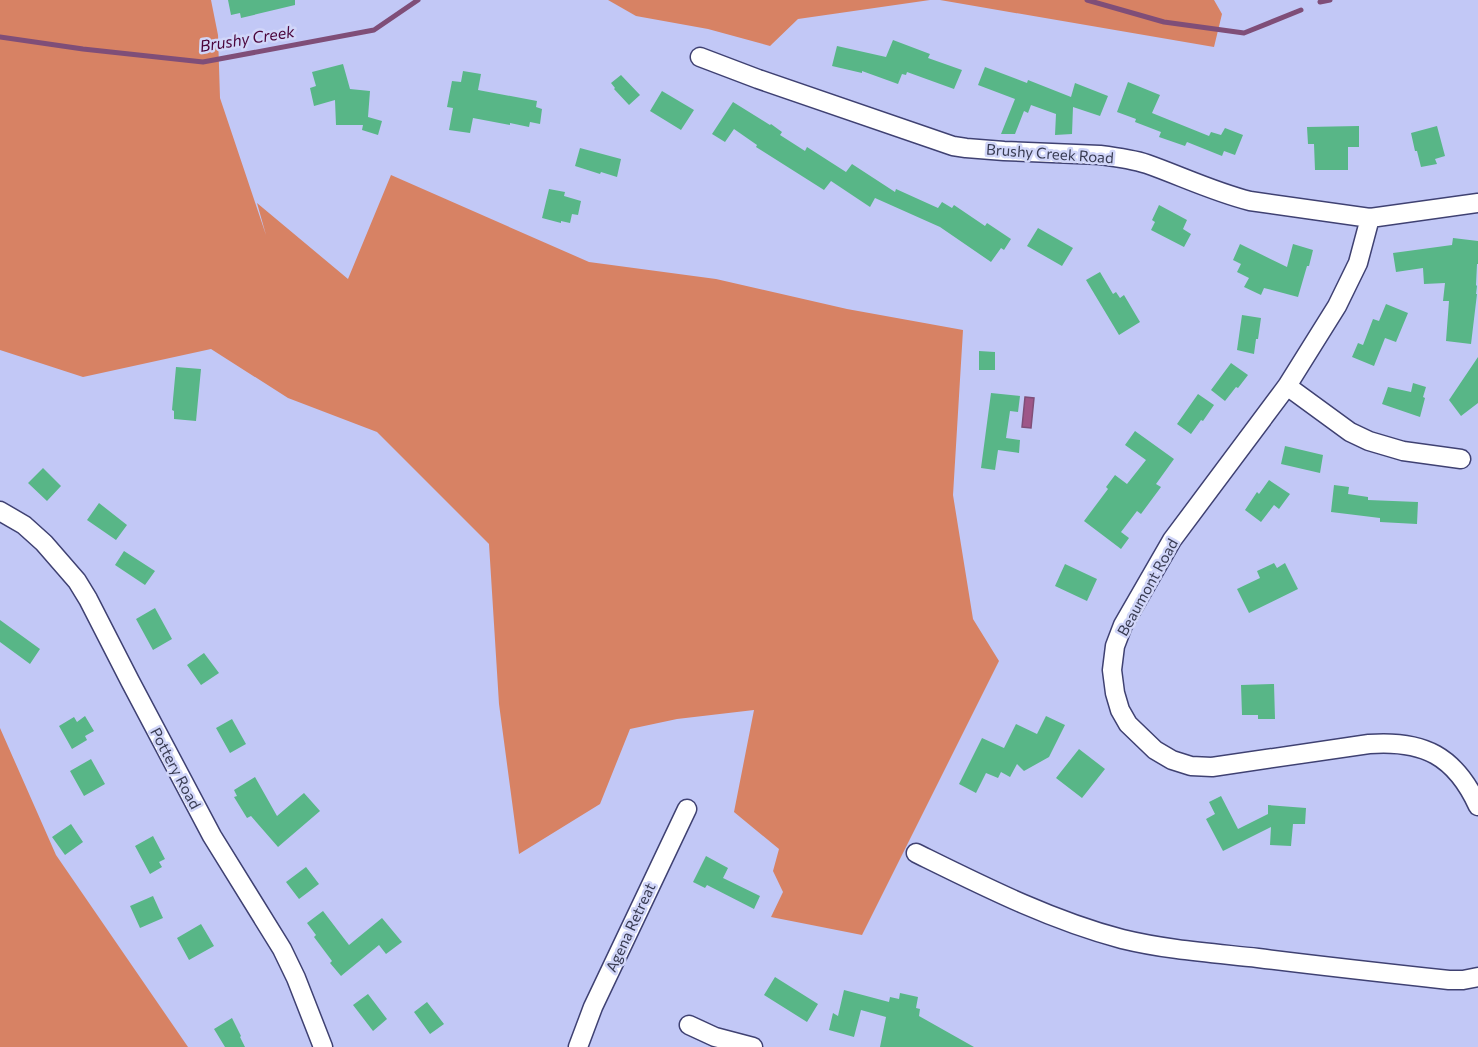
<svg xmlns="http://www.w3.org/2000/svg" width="1478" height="1047" font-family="Commissioner,sans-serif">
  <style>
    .forest { fill: #d78264 }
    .water { fill: #9e5688; stroke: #7f4e78; stroke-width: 1.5 }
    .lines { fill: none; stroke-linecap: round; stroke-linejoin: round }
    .stream { stroke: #7f4e78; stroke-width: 5 }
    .building { fill: #58b687 }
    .street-casing { stroke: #3f4172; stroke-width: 21 }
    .street { stroke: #fff; stroke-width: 18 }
    .labels { text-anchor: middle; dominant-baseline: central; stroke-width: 5; stroke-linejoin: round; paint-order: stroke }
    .street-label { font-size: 15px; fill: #383b52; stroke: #d1d6f9 }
    .water-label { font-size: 16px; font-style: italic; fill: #4b053b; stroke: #d1d6f9 }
  </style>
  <rect width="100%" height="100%" fill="#c2c8f6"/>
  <!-- forest -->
  <path class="forest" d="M 0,0 L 211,0 L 218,35 L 220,98 L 266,235 L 257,203 L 348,279 L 391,175 L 589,262 L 716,279 L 847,309 L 963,330 L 953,495 L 973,619 L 999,661 L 862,935 L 771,917 L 783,892 L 773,871 L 779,849 L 734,812 L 754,710 L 677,719 L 630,729 L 600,804 L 519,854 L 499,704 L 489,544 L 377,432 L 288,398 L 211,349 L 83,377 L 0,350 Z
    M 608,0 L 930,0 L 798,19 L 770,46 L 708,29 L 636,16 Z
    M 940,0 L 1214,0 L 1222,14 L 1214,47 Z
    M 0,728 L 56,855 L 188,1047 L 0,1047 Z"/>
  <!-- water -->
  <path class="water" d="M 1025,397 L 1034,398 L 1031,428 L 1022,427 Z"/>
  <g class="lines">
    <!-- stream -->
    <path class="stream" d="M 1087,0 L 1164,22 L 1244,33 L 1301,10
      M 1320,2 L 1330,0
      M 0,37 L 83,49 L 203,62 L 374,30 L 418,0"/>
  </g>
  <!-- building -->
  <path class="building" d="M 228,0 L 295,0 L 295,5 L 241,18 L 240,13 L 231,15 Z
    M 893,40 L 930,54 L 928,58 L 962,70 L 954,89 L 907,72 L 906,75 L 902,74 L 898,84 L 862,71 L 862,73 L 832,66 L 837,46 L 886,57 Z
    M 343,64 L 350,89 L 370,91 L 368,117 L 382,121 L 378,135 L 362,130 L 363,125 L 336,125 L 335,100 L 314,106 L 310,88 L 316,86 L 312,72 Z
    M 985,67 L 1027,83 L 1028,80 L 1071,97 L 1075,83 L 1108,96 L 1100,116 L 1073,107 L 1072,134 L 1055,135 L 1056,114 L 1031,105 L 1028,113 L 1024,111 L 1015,134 L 1001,134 L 1015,99 L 978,85 Z
    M 463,71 L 481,74 L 478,90 L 537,101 L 536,107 L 542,109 L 540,124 L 530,122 L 529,127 L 510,123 L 510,125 L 473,118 L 470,133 L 449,130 L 453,108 L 447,107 L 452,81 L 461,82 Z
    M 621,75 L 640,95 L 629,105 L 614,89 L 615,88 L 611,83 Z
    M 1128,82 L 1160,95 L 1152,113 L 1209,136 L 1211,132 L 1221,135 L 1225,128 L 1243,135 L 1235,155 L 1224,151 L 1222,156 L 1187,142 L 1185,146 L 1159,137 L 1161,132 L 1135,122 L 1136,119 L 1117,112 Z
    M 662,91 L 694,110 L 681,130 L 650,111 Z
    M 733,102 L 770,125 L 771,124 L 782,132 L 780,135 L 805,151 L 807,147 L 846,172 L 852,164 L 895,192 L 896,189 L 938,208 L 942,202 L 952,208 L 954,205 L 985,226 L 987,223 L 1011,239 L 1004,250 L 1001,248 L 991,262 L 940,227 L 875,198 L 870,207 L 831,181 L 824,190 L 756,147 L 757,145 L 734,129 L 725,142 L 712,134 Z
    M 1359,126 L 1359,147 L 1348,147 L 1348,170 L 1315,170 L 1314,144 L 1308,144 L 1307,127 Z
    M 1437,126 L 1445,156 L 1435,159 L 1437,164 L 1421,167 L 1417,151 L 1415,151 L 1411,133 Z
    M 580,148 L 621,159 L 617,177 L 601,172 L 600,174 L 575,166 Z
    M 549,189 L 565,192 L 564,196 L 581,201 L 578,215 L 572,214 L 570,223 L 561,221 L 561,223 L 542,218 Z
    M 1159,205 L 1187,220 L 1183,229 L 1191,234 L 1184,247 L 1151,230 L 1155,222 L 1152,220 Z
    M 1038,228 L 1073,248 L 1062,266 L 1027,246 Z
    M 1453,238 L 1478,241 L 1478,264 L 1477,264 L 1476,285 L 1477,286 L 1476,294 L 1477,294 L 1471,344 L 1446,341 L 1449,301 L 1443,301 L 1445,283 L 1424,284 L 1423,268 L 1396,272 L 1393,253 L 1452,245 Z
    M 1240,244 L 1287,267 L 1293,244 L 1313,250 L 1309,266 L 1307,266 L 1298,297 L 1264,288 L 1261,295 L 1244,287 L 1249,278 L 1237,272 L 1241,264 L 1233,260 Z
    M 1100,272 L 1113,294 L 1116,292 L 1120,298 L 1124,295 L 1140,322 L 1119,335 L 1086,280 Z
    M 1386,304 L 1408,313 L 1396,342 L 1385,338 L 1374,366 L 1352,357 L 1358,343 L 1363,345 L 1373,319 L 1379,321 Z
    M 1242,315 L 1261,318 L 1258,339 L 1256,339 L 1254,354 L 1237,350 Z
    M 979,351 L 995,352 L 995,370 L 979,370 Z
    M 1478,357 L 1478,403 L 1461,416 L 1449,400 Z
    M 1231,363 L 1248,375 L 1238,388 L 1236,387 L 1225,401 L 1211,390 Z
    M 176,367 L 201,369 L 196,421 L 174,419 L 174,411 L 172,410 Z
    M 1413,383 L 1426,387 L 1423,397 L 1425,398 L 1420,417 L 1382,404 L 1388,387 L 1411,392 Z
    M 991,393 L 1020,396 L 1018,412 L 1010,411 L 1006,438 L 1020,440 L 1019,453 L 998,450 L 995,470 L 981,468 Z
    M 1198,394 L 1214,405 L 1203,421 L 1201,420 L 1191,434 L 1177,424 Z
    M 1135,431 L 1174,459 L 1156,484 L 1161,487 L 1141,514 L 1137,511 L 1121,532 L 1129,538 L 1121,549 L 1084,521 L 1108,489 L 1106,487 L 1115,475 L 1127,484 L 1146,460 L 1125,445 Z
    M 1285,446 L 1323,455 L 1320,473 L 1281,464 Z
    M 43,468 L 61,486 L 47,501 L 28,483 Z
    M 1269,480 L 1290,494 L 1279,509 L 1274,505 L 1261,522 L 1245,510 L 1257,492 L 1259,494 Z
    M 1334,485 L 1349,487 L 1348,494 L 1368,497 L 1368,500 L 1418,502 L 1417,524 L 1380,522 L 1380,518 L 1331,512 Z
    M 99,503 L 127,525 L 116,540 L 87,520 Z
    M 124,551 L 155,571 L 145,585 L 115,565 Z
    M 1274,563 L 1277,568 L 1285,563 L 1298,589 L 1249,613 L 1237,589 L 1260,578 L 1257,571 Z
    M 1065,564 L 1097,579 L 1087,601 L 1055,586 Z
    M 155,608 L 172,639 L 153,650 L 136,619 Z
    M 0,620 L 40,649 L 30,664 L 0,642 Z
    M 204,653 L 219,673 L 201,685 L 187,665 Z
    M 1274,684 L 1275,719 L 1258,719 L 1258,715 L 1242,715 L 1241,685 Z
    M 85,716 L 94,731 L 85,736 L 87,740 L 72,749 L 59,726 L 74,717 L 77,722 Z
    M 1046,716 L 1065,725 L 1049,757 L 1024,771 L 1017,764 L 1010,777 L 1001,772 L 998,778 L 986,773 L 976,793 L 959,784 L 982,738 L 1004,748 L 1016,724 L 1037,734 Z
    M 232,719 L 246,744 L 230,753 L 216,728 Z
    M 1079,749 L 1105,769 L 1082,798 L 1056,778 Z
    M 91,759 L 105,784 L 84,796 L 70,771 Z
    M 255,777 L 277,816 L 304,793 L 320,811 L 278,847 L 251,816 L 247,818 L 234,797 L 237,796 L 234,790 Z
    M 1221,796 L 1238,829 L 1268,814 L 1268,805 L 1306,808 L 1305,824 L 1293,824 L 1291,846 L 1270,845 L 1271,827 L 1223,851 L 1206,819 L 1215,814 L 1209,802 Z
    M 71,824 L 83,842 L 65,855 L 52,837 Z
    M 153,836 L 165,859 L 159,862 L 162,867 L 150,874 L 135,846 Z
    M 706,856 L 728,868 L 723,878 L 760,896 L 754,909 L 707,885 L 705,888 L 693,882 Z
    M 306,867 L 319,884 L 299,899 L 286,882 Z
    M 153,896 L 163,918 L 140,928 L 130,906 Z
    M 323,911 L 349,945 L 382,918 L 402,942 L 386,954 L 379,945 L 341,976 L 330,963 L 332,961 L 314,937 L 316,935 L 307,923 Z
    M 201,924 L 214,946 L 189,960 L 177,938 Z
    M 775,977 L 818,1004 L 807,1022 L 764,995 Z
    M 844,990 L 889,1002 L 890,997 L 899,999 L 900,993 L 918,997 L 916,1008 L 920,1009 L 919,1016 L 974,1047 L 880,1047 L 886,1017 L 861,1010 L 854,1037 L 829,1030 L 833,1013 L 838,1016 Z
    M 368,994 L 387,1019 L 373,1031 L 353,1005 Z
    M 427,1002 L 444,1024 L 430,1034 L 414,1012 Z
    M 232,1018 L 241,1036 L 240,1037 L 245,1047 L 225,1047 L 214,1029 Z"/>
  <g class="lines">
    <!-- street casing -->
    <g class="street-casing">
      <path id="street" d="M 700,57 L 758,79 L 953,146 L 966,148 L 1004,151 L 1100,155 C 1116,157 1132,159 1147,164 C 1181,176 1214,192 1250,201 L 1370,218 L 1478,203
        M 1370,218 L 1358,263 L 1337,306 L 1287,386 L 1172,540 L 1123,625 L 1115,646 L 1112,670 L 1115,693 L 1120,710 L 1128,724 L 1155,750 L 1172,760 L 1191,766 L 1212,767 L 1369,744 C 1424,740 1455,756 1478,806
        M 1287,386 L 1350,432 L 1369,441 L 1403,451 L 1461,459
        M 0,511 L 24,525 L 44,543 L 77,581 L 88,599 L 130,681 L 212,836 L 282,949 L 296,978 L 323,1047
        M 916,853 C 983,886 1050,920 1122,939 C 1167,950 1213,953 1258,958 C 1321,966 1385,973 1449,980 L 1463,980 L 1478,977
        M 689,1025 L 715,1037 L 753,1047
        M 578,1047 L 593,1007 L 687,809"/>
    </g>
    <!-- street -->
    <use href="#street" class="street"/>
  </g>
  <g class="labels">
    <!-- street labels -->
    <g class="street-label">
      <text transform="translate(1050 153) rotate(4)">Brushy Creek Road</text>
      <text transform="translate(1147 587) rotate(-61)">Beaumont Road</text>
      <text transform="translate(176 768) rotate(62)">Pottery Road</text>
      <text transform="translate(630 927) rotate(-65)">Agena Retreat</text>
    </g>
    <!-- water labels -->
    <g class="water-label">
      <text transform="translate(247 38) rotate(-9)">Brushy Creek</text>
    </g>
  </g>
</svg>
